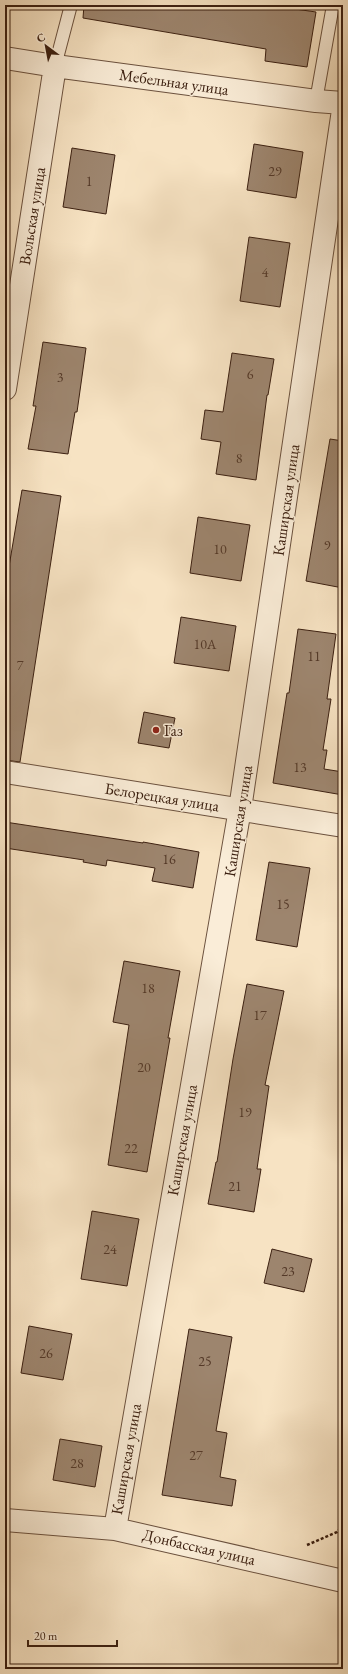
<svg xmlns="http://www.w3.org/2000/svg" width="348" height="1674" font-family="'EB Garamond',serif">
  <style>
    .building { fill: #9d856e; stroke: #3c2011 }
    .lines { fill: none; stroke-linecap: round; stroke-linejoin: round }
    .service-casing { stroke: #6b513e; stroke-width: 14 }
    .minor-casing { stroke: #6b513e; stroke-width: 24 }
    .path { stroke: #3c2011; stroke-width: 2.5; stroke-dasharray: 3 2; stroke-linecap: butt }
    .service { stroke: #faedd8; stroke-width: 12 }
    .minor { stroke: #faedd8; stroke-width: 22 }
    .poi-dot { fill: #8f2418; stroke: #faedd8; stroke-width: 1.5 }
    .labels { text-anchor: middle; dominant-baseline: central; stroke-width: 3; stroke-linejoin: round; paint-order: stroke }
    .number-label { font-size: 14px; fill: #543928 }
    .street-label { font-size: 16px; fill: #3c2011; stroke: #faedd8 }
    .poi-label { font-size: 16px; fill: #3c2011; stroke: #faedd8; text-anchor: start }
  </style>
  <rect width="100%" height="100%" fill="#f7e3c3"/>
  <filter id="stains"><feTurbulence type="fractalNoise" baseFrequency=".005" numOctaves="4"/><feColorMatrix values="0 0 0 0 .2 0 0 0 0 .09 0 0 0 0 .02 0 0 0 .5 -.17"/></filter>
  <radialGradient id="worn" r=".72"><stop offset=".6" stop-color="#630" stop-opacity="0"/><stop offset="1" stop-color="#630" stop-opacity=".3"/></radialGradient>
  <!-- building -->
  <path class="building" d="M 84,5 L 267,5 L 316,12 L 307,67 L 265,61 L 266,49 L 83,18 Z
    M 254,144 L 303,152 L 296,198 L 247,190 Z
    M 72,148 L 115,155 L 106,214 L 63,207 Z
    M 249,237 L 290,243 L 280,307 L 240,301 Z
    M 43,342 L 86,348 L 77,412 L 75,412 L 68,454 L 28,449 L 36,406 L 33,406 Z
    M 232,353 L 274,359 L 268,395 L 267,395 L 256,480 L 216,474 L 221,442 L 201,439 L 205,410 L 223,412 Z
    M 330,439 L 343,441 L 343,588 L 306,581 Z
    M 22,490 L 61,496 L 20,762 L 5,760 L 5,590 Z
    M 198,517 L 250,525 L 241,581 L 190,573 Z
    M 181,617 L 236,626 L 229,671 L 174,663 Z
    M 298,629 L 336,634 L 327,699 L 331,699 L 323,750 L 327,750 L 324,769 L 343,772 L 343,795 L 273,783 L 287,693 L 289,693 Z
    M 144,712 L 175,718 L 169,748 L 138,743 Z
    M 5,822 L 143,843 L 143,842 L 199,852 L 193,888 L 152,881 L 155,868 L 107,860 L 106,866 L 83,862 L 84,860 L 5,848 Z
    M 269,862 L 310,868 L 297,947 L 256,940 Z
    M 124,961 L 180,971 L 168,1038 L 170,1038 L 147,1172 L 108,1165 L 129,1025 L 113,1022 Z
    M 247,984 L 284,991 L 265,1085 L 269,1086 L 257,1169 L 261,1169 L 254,1212 L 208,1204 L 216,1162 L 217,1162 L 233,1059 Z
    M 92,1211 L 139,1219 L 127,1286 L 81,1279 Z
    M 272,1249 L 312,1259 L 304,1292 L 264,1283 Z
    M 29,1326 L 72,1334 L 63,1380 L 21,1373 Z
    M 189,1329 L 232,1337 L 216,1431 L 227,1433 L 220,1477 L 236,1480 L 232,1506 L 162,1495 Z
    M 60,1439 L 102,1446 L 95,1487 L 53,1480 Z"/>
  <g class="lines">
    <!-- service casing -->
    <g class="service-casing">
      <path id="service" d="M 55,66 L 71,5
        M 316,101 L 333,5"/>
    </g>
    <!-- minor casing -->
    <g class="minor-casing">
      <path id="minor" d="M 5,58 L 55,66 L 316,101 L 343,103
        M 5,389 L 55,66
        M 5,772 L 343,826
        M 5,1520 L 115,1529 L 343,1581
        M 115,1529 L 240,809 L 343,110"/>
    </g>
    <!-- path -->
    <path class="path" d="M 307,1545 L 337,1532 L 343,1525"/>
    <!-- service -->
    <use href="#service" class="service"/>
    <!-- minor -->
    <use href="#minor" class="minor"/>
  </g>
  <!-- markers -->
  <circle class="poi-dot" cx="156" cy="730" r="4"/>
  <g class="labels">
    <!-- number labels -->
    <g class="number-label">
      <text x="275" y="171">29</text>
      <text x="89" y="181">1</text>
      <text x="265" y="272">4</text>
      <text x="250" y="374">6</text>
      <text x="60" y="377">3</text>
      <text x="239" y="458">8</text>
      <text x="327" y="545">9</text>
      <text x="220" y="549">10</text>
      <text x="205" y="644">10А</text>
      <text x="314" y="656">11</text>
      <text x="20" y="665">7</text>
      <text x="300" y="767">13</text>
      <text x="169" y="859">16</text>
      <text x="283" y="904">15</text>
      <text x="148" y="988">18</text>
      <text x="260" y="1015">17</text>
      <text x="144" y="1067">20</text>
      <text x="245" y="1112">19</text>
      <text x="131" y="1148">22</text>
      <text x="235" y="1186">21</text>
      <text x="110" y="1249">24</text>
      <text x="288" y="1271">23</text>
      <text x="46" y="1353">26</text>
      <text x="205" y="1361">25</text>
      <text x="196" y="1455">27</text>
      <text x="77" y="1463">28</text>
    </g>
    <!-- street labels -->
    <g class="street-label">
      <text transform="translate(174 82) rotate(8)">Мебельная улица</text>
      <text transform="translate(32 216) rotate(-81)">Вольская улица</text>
      <text transform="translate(286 500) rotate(-82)">Каширская улица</text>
      <text transform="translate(162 797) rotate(9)">Белорецкая улица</text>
      <text transform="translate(238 821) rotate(-81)">Каширская улица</text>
      <text transform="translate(182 1140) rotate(-80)">Каширская улица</text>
      <text transform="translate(126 1459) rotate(-80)">Каширская улица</text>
      <text transform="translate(199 1547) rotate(13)">Донбасская улица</text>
    </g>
    <!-- poi labels -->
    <g class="poi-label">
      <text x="164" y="730">Газ</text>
    </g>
  </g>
  <!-- margin -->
  <rect width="348" height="1674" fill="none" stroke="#f7e3c3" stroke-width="20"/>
  <rect x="6" y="6" width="336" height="1662" fill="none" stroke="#3c2011" stroke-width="2"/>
  <rect x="10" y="10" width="328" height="1654" fill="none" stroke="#3c2011"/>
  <!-- north arrow -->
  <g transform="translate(46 46) rotate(328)" stroke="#faedd8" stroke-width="3" paint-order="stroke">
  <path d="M0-3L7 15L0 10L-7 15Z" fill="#3c2011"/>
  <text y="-6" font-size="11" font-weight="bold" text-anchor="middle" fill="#3c2011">С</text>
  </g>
  <!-- scale -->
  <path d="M28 1640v6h89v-6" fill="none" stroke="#3c2011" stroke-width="2"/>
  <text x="34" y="1640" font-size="12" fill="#3c2011" stroke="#faedd8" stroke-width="3" paint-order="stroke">20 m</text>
  <rect width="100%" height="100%" filter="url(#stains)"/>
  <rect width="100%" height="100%" fill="url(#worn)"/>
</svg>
